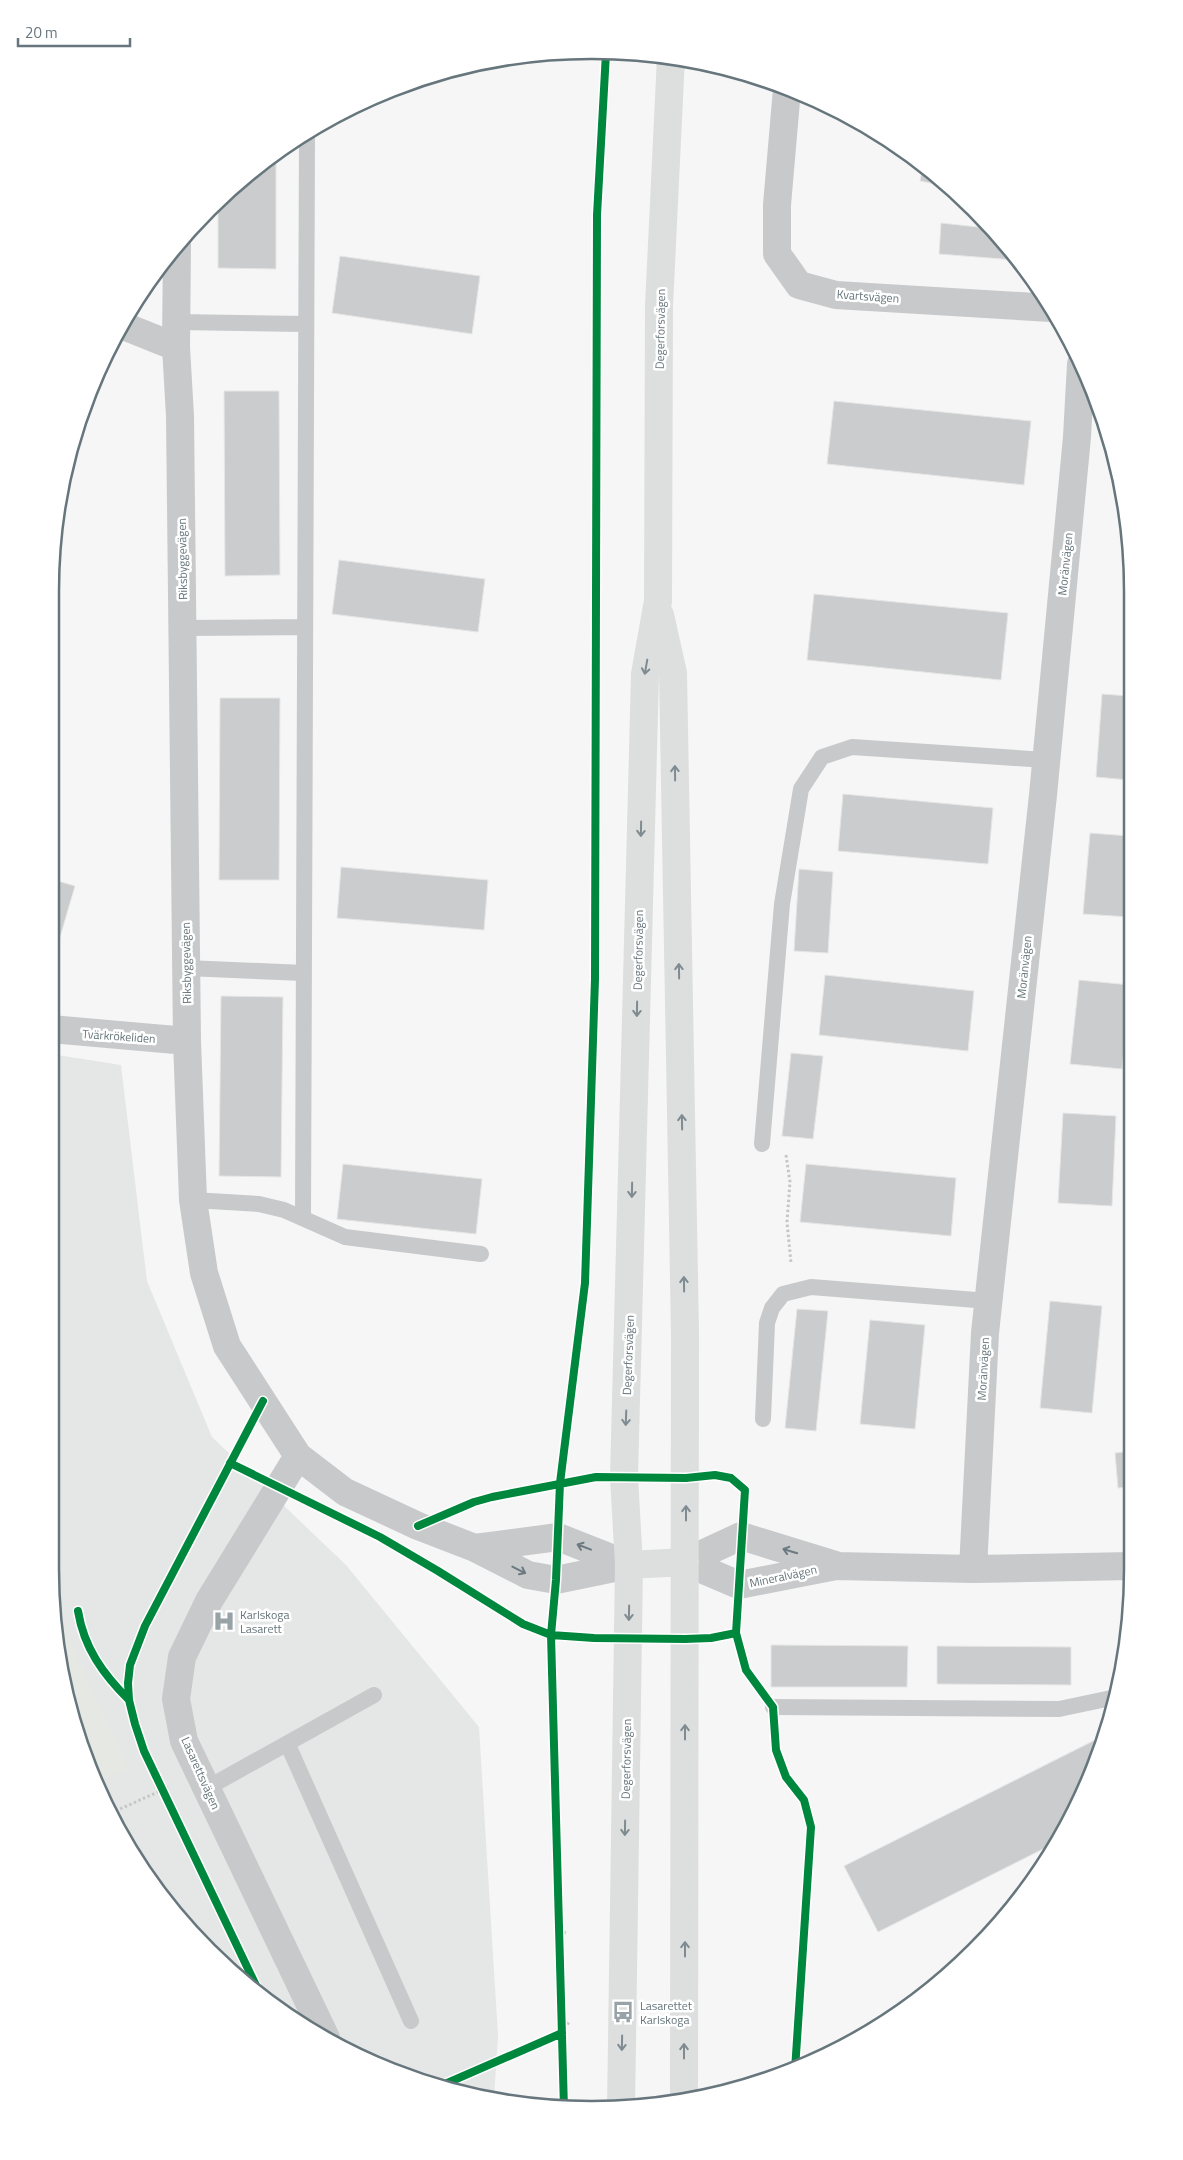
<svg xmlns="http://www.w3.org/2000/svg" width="1183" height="2160" font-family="'Titillium Web',sans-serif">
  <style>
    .built { fill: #e5e7e6 }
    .green { fill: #e6e8e4 }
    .building { fill: #cacccd; stroke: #e6e6e6 }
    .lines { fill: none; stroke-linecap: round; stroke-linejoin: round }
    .path { stroke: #c6c6c7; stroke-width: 3; stroke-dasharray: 2.5 2.5; stroke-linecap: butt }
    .service { stroke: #c7c9ca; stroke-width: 16 }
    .minor { stroke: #c7c9ca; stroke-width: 28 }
    .secondary { stroke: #dddede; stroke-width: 28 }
    .cycleway-casing { stroke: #fff; stroke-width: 11 }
    .cycleway { stroke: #00873e; stroke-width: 8 }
    .oneway { stroke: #7e8b90 }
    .oneway2 { stroke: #6b7a80 }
    .labels { text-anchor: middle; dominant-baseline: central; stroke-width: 5; stroke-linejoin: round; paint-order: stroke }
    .street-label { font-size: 12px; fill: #66767c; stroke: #fff }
    .poi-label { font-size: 12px; fill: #66767c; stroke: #fff; text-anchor: start }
    .rim { fill: none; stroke: #66767c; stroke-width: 2.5 }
  </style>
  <rect width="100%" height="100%" fill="#f6f6f6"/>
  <!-- built -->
  <path class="built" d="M 51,1054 L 121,1065 L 147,1281 L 212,1437 L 346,1565 L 479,1727 L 498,2035 L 494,2099 L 452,2092 L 384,2069 L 291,2019 L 234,1975 L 162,1898 L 122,1839 L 79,1743 L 60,1674 L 50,1568 Z"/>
  <!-- green -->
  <path class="green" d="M 54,1606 L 128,1768 L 96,1782 L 79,1743 L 60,1674 Z"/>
  <!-- building -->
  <path class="building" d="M 276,153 L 276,269 L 218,268 L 218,203 L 262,162 Z
    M 923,166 L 949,185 L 951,187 L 920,181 Z
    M 941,223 L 987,228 L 1015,260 L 939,254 Z
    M 340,256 L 480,276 L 472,334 L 332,313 Z
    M 224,391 L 279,391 L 280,575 L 225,576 Z
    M 834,401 L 1031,421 L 1024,485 L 827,464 Z
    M 339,560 L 485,579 L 478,632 L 332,614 Z
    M 814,594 L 1008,613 L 1001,680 L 807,660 Z
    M 1102,694 L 1129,696 L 1129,780 L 1096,777 Z
    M 220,698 L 280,698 L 279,880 L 219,880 Z
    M 843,794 L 993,808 L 988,864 L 838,851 Z
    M 1090,833 L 1129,836 L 1130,917 L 1083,914 Z
    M 341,867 L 488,880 L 484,930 L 337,918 Z
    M 799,869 L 833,872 L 828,953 L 794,951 Z
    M 51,879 L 75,886 L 60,937 L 51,935 Z
    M 825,975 L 974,991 L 968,1051 L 819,1035 Z
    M 1079,980 L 1130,985 L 1122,1069 L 1070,1064 Z
    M 221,996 L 283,997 L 281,1177 L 219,1176 Z
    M 791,1053 L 823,1056 L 813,1139 L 782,1136 Z
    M 1063,1113 L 1116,1116 L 1112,1206 L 1058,1203 Z
    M 343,1164 L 482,1179 L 476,1234 L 337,1219 Z
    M 806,1164 L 956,1178 L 951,1236 L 800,1222 Z
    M 1050,1301 L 1102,1306 L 1092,1413 L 1040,1408 Z
    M 797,1309 L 828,1311 L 816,1431 L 785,1428 Z
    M 870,1320 L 925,1325 L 915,1429 L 860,1424 Z
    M 1131,1451 L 1131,1487 L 1118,1488 L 1115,1453 Z
    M 771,1645 L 908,1646 L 907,1687 L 771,1687 Z
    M 937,1646 L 1071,1647 L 1071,1685 L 937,1684 Z
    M 1103,1736 L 1059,1841 L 878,1932 L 844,1866 Z"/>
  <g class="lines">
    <!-- path -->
    <path class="path" d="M 786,1155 L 790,1182 L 787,1222 L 791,1263
      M 111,1813 L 169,1787
      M 559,1930 L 568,1934
      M 562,2033 L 569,2022"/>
    <!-- service -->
    <path class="service" d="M 176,322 L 306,324
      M 183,628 L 305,627
      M 186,968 L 304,973
      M 762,1144 L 782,904 L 801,789 L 822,757 L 852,747 L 1046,760
      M 193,1200 L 259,1204 L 284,1210 L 345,1237 L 481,1254
      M 303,1218 L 307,134
      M 763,1419 L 767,1323 L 772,1308 L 783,1294 L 811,1287 L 989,1301
      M 773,1707 L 1059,1709 L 1116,1697
      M 288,1745 L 411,2021
      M 207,1788 L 374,1695"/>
    <!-- minor -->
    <path class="minor" d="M 787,89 L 777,205 L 777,254 L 799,285 L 836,295 L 1051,308
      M 177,245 L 176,347 L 180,416 L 187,1041 L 193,1200 L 204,1273 L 227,1346 L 298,1456 L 345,1492 L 418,1526 L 475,1548 L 528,1575 L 556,1580 L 629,1565
      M 121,325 L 176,347
      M 51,1029 L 187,1041
      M 298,1456 L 209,1601 L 182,1657 L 176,1699 L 184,1741 L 326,2038
      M 475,1548 L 558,1537 L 629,1565
      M 685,1562 L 739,1585 L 836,1566 L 973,1569 L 1132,1566
      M 685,1562 L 741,1536 L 835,1565
      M 973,1569 L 985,1333 L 1043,795 L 1077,437 L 1081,364"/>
    <!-- secondary -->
    <path class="secondary" d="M 660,615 L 673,673 L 685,1333 L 684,2099
      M 629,1565 L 685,1562
      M 621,2109 L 629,1565 L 624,1477 L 645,674 L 658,601 L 659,306 L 671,57"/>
    <!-- cycleway casing -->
    <g class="cycleway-casing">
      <path id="cycleway" d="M 230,1463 L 380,1537 L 438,1571 L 523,1624 L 551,1635 L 594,1638 L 685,1639 L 711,1638 L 736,1633
        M 418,1526 L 474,1502 L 492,1497 L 596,1477 L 686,1478 L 715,1475 L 731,1478 L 745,1490 L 736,1633 L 746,1670 L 773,1707 L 776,1750 L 786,1777 L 804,1800 L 811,1827 L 795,2070
        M 78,1611 C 84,1648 103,1674 129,1700
        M 261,1996 L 144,1751 L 135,1724 L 129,1700 L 128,1683 L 130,1665 L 145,1626 L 263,1401
        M 438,2087 L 562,2033
        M 564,2109 L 551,1635 L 556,1580 L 560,1483 L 585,1283 L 595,979 L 597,215 L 606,53"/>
    </g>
    <!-- cycleway -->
    <use href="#cycleway" class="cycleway"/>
  </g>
  <!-- one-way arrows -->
  <defs><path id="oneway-shaft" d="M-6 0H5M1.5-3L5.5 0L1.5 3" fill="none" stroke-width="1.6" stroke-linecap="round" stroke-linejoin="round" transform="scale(1.25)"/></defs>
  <g class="oneway">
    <use href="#oneway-shaft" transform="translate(646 667) rotate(100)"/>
    <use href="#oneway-shaft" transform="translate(675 773) rotate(-91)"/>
    <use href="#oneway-shaft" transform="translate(641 829) rotate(91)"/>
    <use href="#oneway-shaft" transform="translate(679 971) rotate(-91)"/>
    <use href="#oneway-shaft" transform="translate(637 1009) rotate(91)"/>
    <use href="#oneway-shaft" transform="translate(682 1122) rotate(-91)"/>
    <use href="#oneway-shaft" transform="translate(632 1190) rotate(91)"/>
    <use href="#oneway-shaft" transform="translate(684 1284) rotate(-91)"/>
    <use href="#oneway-shaft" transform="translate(626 1418) rotate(92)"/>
    <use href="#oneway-shaft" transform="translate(686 1513) rotate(-90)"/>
    <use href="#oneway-shaft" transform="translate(629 1613) rotate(91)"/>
    <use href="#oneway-shaft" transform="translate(685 1732) rotate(-90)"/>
    <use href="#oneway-shaft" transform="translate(625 1828) rotate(91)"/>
    <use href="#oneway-shaft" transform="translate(685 1949) rotate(-90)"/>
    <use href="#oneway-shaft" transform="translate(622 2043) rotate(91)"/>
    <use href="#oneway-shaft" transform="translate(684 2051) rotate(-90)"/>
  </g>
  <g class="oneway2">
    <use href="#oneway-shaft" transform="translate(584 1547) rotate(-159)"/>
    <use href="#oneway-shaft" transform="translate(790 1551) rotate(-163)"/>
    <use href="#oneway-shaft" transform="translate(519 1570) rotate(27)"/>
  </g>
  <!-- icons -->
  <defs>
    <g id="hospital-bare" transform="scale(1.725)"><path d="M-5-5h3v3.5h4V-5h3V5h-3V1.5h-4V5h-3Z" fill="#98a3a7" stroke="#fff" stroke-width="2.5" paint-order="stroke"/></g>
    <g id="bus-bare" transform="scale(1.725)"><path d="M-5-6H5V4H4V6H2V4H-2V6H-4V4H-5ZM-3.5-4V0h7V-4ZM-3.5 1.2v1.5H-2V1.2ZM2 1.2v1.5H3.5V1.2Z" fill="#98a3a7" stroke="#fff" stroke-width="2.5" paint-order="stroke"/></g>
  </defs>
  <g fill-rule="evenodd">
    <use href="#hospital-bare" x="224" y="1621"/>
    <use href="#bus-bare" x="623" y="2012"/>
  </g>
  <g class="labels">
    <!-- street labels -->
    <g class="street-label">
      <text transform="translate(868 296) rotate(4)">Kvartsvägen</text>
      <text transform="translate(660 329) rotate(-89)">Degerforsvägen</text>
      <text transform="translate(182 559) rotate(-91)">Riksbyggevägen</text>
      <text transform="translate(1065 564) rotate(-84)">Moränvägen</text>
      <text transform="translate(638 950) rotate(-89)">Degerforsvägen</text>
      <text transform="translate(186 963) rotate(-91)">Riksbyggevägen</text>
      <text transform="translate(1024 967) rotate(-84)">Moränvägen</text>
      <text transform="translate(119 1036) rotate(4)">Tvärkrökeliden</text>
      <text transform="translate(628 1355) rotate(-88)">Degerforsvägen</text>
      <text transform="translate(983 1369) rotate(-87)">Moränvägen</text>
      <text transform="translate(783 1576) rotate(-12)">Mineralvägen</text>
      <text transform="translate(626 1759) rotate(-89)">Degerforsvägen</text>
      <text transform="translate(201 1773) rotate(66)">Lasarettsvägen</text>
    </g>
    <!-- poi labels -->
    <g class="poi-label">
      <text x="240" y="1614">Karlskoga<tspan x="240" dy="14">Lasarett</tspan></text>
      <text x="640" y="2005">Lasarettet<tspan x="640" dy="14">Karlskoga</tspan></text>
    </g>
  </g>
  <!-- crop -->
  <path d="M0 0H1183V2160H0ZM591 59H592A532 532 0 0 1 1124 591V1569A532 532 0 0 1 592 2101H591A532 532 0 0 1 59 1569V591A532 532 0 0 1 591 59Z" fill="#fff" fill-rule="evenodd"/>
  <path class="rim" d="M591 59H592A532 532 0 0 1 1124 591V1569A532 532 0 0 1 592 2101H591A532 532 0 0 1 59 1569V591A532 532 0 0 1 591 59Z"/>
  <!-- scale -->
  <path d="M18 38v8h112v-8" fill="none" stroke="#66767c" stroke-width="2.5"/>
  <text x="25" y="38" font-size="15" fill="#66767c" stroke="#ffffff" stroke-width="4" paint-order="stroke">20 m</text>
</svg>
